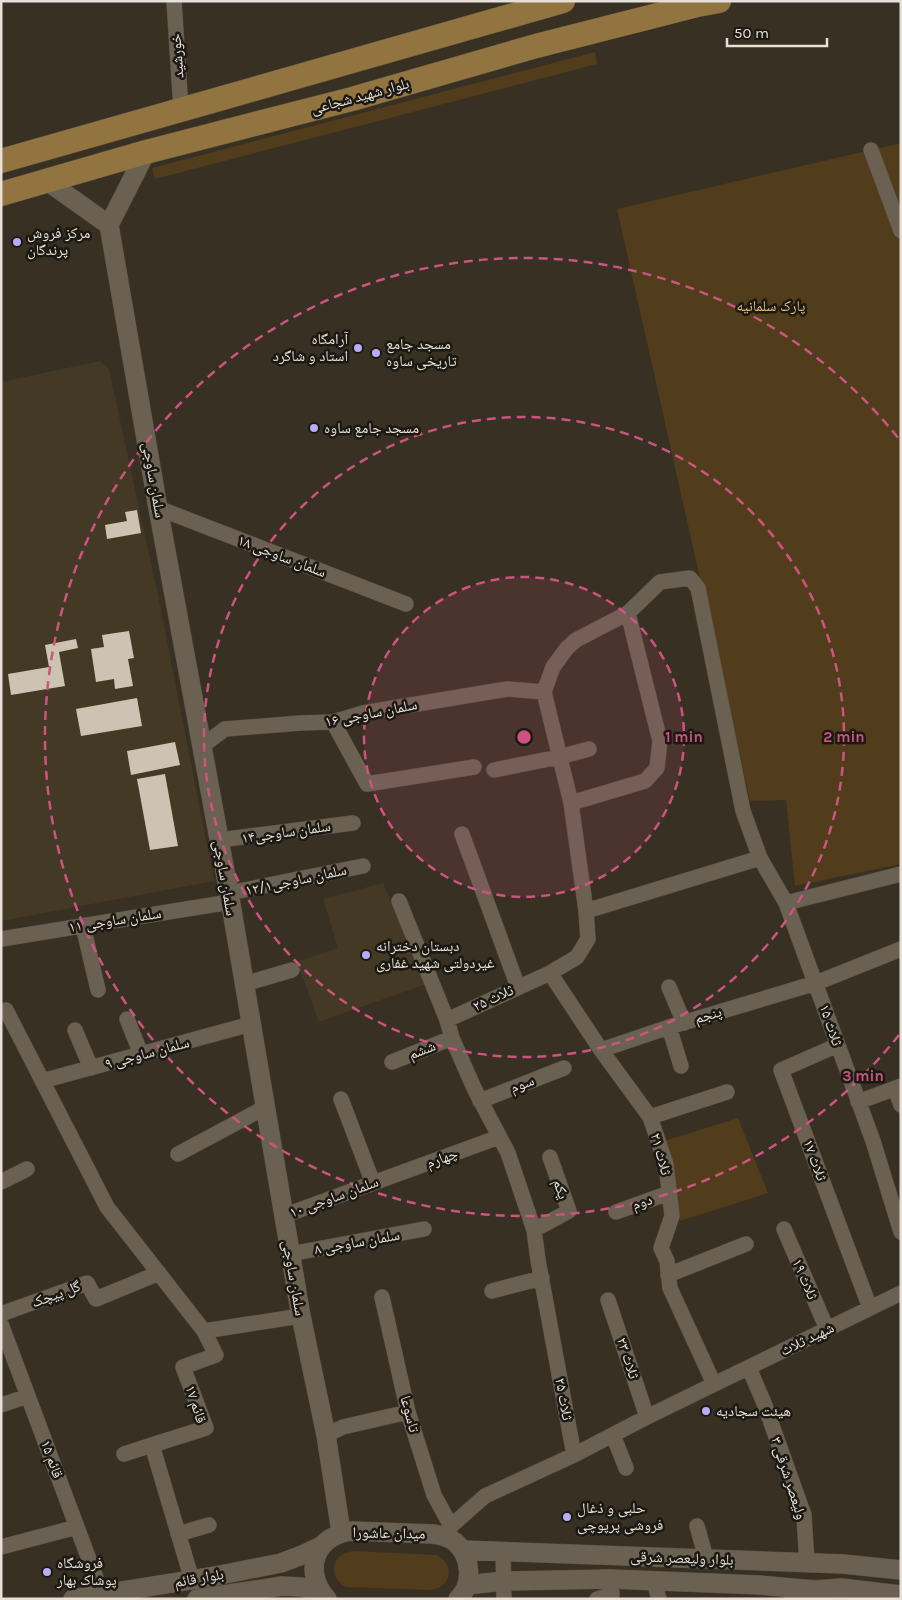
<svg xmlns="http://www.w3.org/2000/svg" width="902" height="1600" font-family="Karla,'Noto Naskh Arabic',sans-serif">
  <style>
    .built { fill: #443925 }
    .green { fill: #513d1b }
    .building { fill: #cdc3b2 }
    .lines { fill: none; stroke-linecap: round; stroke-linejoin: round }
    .minor-casing { stroke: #534c40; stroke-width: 16 }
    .tertiary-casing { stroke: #534c40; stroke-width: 20 }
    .primary-casing { stroke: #534c40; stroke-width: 25 }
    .minor { stroke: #6b6152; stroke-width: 15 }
    .tertiary { stroke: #6b6152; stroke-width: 19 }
    .primary { stroke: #917440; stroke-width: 24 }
    .ring { fill: none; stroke: #cd5480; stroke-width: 2.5; stroke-dasharray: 9 6 }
    .poi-dot { fill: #b6acf8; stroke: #1c1812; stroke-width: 2 }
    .labels { text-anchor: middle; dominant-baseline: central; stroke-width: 5; stroke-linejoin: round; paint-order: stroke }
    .street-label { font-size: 15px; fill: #e6e0d8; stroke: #1c1812 }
    .poi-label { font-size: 15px; fill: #e6e0d8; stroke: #1c1812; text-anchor: start }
    .park-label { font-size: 15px; fill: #e8bf78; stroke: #1c1812 }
    .centre { fill: #cd5480; stroke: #1c1812; stroke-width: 2.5 }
    .ring-label { font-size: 15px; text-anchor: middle; font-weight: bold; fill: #cd5480; stroke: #1c1812; stroke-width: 5; stroke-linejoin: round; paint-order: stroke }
  </style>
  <rect width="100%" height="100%" fill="#383022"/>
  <!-- built -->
  <path class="built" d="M 100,361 L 109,369 L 159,600 L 214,881 L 1,921 L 1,382 Z
    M 383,883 L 426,984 L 319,1022 L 297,962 L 338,948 L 323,899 Z"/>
  <!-- green -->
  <path class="green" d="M 595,52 L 597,64 L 155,179 L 152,168 Z
    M 901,143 L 901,864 L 795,886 L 786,800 L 750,801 L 617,209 Z
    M 738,1118 L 768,1193 L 680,1221 L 674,1175 L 664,1141 Z
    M 353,1551 L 437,1555 C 455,1565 452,1588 430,1590 L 346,1587 C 327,1576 331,1554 353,1551 Z"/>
  <!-- building -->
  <path class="building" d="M 137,510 L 141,533 L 107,539 L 105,525 L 127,521 L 125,512 Z
    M 129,631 L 134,658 L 128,659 L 133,686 L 115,689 L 114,679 L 96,682 L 91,649 L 104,647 L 102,635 Z
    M 76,639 L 78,648 L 59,652 L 65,686 L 11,695 L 8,674 L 49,667 L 45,645 Z
    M 137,698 L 142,726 L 81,736 L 76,709 Z
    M 175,742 L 180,765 L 131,775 L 127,751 Z
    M 165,774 L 178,846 L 150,850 L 137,779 Z"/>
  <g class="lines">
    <!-- minor casing -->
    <g class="minor-casing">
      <path id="minor" d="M 174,1 L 181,110
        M 871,150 L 901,231
        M 158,508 L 406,604
        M 333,722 L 367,784 L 474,767
        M 202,746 L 225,729 L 300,723 L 333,722 L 363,713 L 507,689 L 544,692
        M 494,770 L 559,757 L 589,749
        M 571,803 L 544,692 L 553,667 L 567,648 L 576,640 L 628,613 L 660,582 L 690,578 L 698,588 L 743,811 L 760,858 L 586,911
        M 462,834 L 518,987
        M 219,840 L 353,823
        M 760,858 L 786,903 L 873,1141 L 901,1232
        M 229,893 L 363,866
        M 399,901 L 447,1020
        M 786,903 L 901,874
        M 83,926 L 98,990
        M 1,939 L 230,902
        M 550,973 L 601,1050 L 650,1117 L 666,1164 L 672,1216 L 661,1248 L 667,1261 L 670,1288 L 714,1384
        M 244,984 L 292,970
        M 669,987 L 684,1023
        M 1,1012 L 6,1010 L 107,1207 L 204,1331 L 216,1355 L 183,1367 L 206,1428 L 152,1445 L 192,1580
        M 127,1019 L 141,1054
        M 669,1027 L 681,1066
        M 75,1030 L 91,1068
        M 838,1045 L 781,1070 L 870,1308
        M 601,1050 L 669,1027 L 816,983 L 901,949
        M 392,1062 L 452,1038
        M 42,1081 L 251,1024
        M 895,1088 L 901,1105
        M 341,1099 L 373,1183
        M 480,1101 L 564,1068
        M 858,1102 L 901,1086
        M 650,1117 L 727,1092
        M 178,1154 L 266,1107
        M 1,1182 L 27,1169
        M 616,1212 L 669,1193
        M 283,1216 L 499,1137
        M 784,1229 L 827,1329
        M 534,1230 L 569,1211 L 550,1157
        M 290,1254 L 424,1229
        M 668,1275 L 746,1244
        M 492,1291 L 542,1278
        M 382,1297 L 408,1412 L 434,1495 L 451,1526
        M 608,1300 L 647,1417
        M 1,1314 L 87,1283 L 96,1299 L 159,1273
        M 1,1324 L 102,1594
        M 204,1331 L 301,1316
        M 749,1368 L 764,1403 L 804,1515 L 807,1563
        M 1,1405 L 28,1396
        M 326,1435 L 343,1427 L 408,1412
        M 613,1435 L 626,1468
        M 124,1454 L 152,1445
        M 574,1455 L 538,1260 L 534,1230 L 508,1153 L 474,1088 L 452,1038 L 447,1020 L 550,973 L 577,957 L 588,939 L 586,911 L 571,803 L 645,781 L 657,768 L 660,741 L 628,613
        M 697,1526 L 706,1558
        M 178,1534 L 209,1525
        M 444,1536 L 451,1526 L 485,1496 L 574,1455 L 647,1417 L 901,1293
        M 1,1547 L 77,1527
        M 503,1551 L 504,1599
        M 654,1582 L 659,1599
        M 597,1599 L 612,1594 L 610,1579
        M 791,1599 L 814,1590"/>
    </g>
    <!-- tertiary casing -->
    <g class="tertiary-casing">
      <path id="tertiary" d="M 146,152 L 109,225 L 158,508 L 229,893 L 301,1316 L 326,1435 L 341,1532
        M 47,181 L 109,225
        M 463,1550 L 843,1564 L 901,1570
        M 467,1585 L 504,1581 L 610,1579 L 759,1585 L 815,1590 L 841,1588 L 901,1595
        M 73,1599 L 215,1576 L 281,1563 L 302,1555 L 321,1546
        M 197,1599 L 282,1586 L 301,1587 L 320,1591
        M 327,1599 C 302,1571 315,1535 352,1531 L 433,1534 C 441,1535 449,1537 455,1542 C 471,1556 474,1584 458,1599"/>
    </g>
    <!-- primary casing -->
    <g class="primary-casing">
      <path id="primary" d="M 1,161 L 563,1
        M 1,194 L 146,152 L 352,99 L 536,46 L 697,5 L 719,1"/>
    </g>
    <!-- minor -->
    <use href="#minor" class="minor"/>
    <!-- tertiary -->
    <use href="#tertiary" class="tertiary"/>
    <!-- primary -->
    <use href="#primary" class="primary"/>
  </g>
  <!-- distance rings -->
  <circle cx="524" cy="737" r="160" fill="#cd5480" fill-opacity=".12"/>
  <g class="ring">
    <circle cx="524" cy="737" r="160"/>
    <circle cx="524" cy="737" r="320"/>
    <path d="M899 1035A479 479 0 1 1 899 439"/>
  </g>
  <!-- markers -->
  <g class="poi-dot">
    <circle cx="17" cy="242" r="5"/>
    <circle cx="358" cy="348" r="5"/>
    <circle cx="376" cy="353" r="5"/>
    <circle cx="314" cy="428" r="5"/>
    <circle cx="366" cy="955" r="5"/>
    <circle cx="706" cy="1411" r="5"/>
    <circle cx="567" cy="1517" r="5"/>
    <circle cx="47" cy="1572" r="5"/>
  </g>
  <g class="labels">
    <!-- street labels -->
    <g class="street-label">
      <text transform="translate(177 56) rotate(-94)">خورشید</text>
      <text transform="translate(360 96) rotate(-15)">بلوار شهید شجاعی</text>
      <text transform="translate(154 480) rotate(80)">سلمان ساوجی</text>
      <text transform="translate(282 556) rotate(21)">سلمان ساوجی ۱۸</text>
      <text transform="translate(371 713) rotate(-11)">سلمان ساوجی ۱۶</text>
      <text transform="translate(286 832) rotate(-8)">سلمان ساوجی۱۴</text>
      <text transform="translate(225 878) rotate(80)">سلمان ساوجی</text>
      <text transform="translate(296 880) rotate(-12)">سلمان ساوجی۱۲/۱</text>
      <text transform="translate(115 920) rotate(-9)">سلمان ساوجی ۱۱</text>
      <text transform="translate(493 998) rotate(-25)">ثلاث ۲۵</text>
      <text transform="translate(708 1015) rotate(-17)">پنجم</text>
      <text transform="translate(831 1025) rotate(71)">ثلاث ۱۵</text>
      <text transform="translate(422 1050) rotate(-22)">ششم</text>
      <text transform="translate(147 1053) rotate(-15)">سلمان ساوجی ۹</text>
      <text transform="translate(522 1084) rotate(-21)">سوم</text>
      <text transform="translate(661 1154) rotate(75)">ثلاث ۲۱</text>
      <text transform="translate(442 1158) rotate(-20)">چهارم</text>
      <text transform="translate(815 1160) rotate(70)">ثلاث ۱۷</text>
      <text transform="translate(561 1189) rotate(71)">یکم</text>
      <text transform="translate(334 1197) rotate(-20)">سلمان ساوجی ۱۰</text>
      <text transform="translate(642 1202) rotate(-19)">دوم</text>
      <text transform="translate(357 1242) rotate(-10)">سلمان ساوجی ۸</text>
      <text transform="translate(294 1278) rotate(80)">سلمان ساوجی</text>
      <text transform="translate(805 1279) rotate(67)">ثلاث ۱۹</text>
      <text transform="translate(56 1294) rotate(-20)">گل پیچک</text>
      <text transform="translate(807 1339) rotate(-26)">شهید ثلاث</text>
      <text transform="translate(628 1358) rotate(72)">ثلاث ۲۳</text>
      <text transform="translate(564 1399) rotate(80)">ثلاث ۲۵</text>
      <text transform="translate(196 1404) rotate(72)">قائم ۱۷</text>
      <text transform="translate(410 1414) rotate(75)">تاسوعا</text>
      <text transform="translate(52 1459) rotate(70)">قائم ۱۵</text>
      <text transform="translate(789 1478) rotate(72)">ولیعصر شرقی ۳</text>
      <text transform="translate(389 1533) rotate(1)">میدان عاشورا</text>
      <text transform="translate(682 1558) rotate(2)">بلوار ولیعصر شرقی</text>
      <text transform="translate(199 1578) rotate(-10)">بلوار قائم</text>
    </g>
    <!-- poi labels -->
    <g class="poi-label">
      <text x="27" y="233">مرکز فروش<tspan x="27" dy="17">پرندگان</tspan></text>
      <text x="348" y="339" text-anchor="end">آرامگاه<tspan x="348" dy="17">استاد و شاگرد</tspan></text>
      <text x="386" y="344">مسجد جامع<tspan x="386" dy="17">تاریخی ساوه</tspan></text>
      <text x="324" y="428">مسجد جامع ساوه</text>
      <text x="376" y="946">دبستان دخترانه<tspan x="376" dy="17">غیردولتی شهید غفاری</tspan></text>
      <text x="716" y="1411">هیئت سجادیه</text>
      <text x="577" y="1508">حلبی و ذغال<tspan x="577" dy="17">فروشی پرپوچی</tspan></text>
      <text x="57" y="1563">فروشگاه<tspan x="57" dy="17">پوشاک بهار</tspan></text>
    </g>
    <!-- park labels -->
    <g class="park-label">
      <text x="771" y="306">پارک سلمانیه</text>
    </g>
  </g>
  <circle cx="524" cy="737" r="8" class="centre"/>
  <g class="ring-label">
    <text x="684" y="742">1 min</text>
    <text x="844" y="742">2 min</text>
    <text x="863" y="1081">3 min</text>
  </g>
  <!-- border -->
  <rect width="902" height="1600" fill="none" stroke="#e6e0d8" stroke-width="5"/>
  <!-- scale -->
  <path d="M727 38v8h100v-8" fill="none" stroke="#e6e0d8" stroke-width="2.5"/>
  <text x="734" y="38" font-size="15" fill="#e6e0d8" stroke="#1c1812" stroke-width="4" paint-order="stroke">50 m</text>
</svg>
